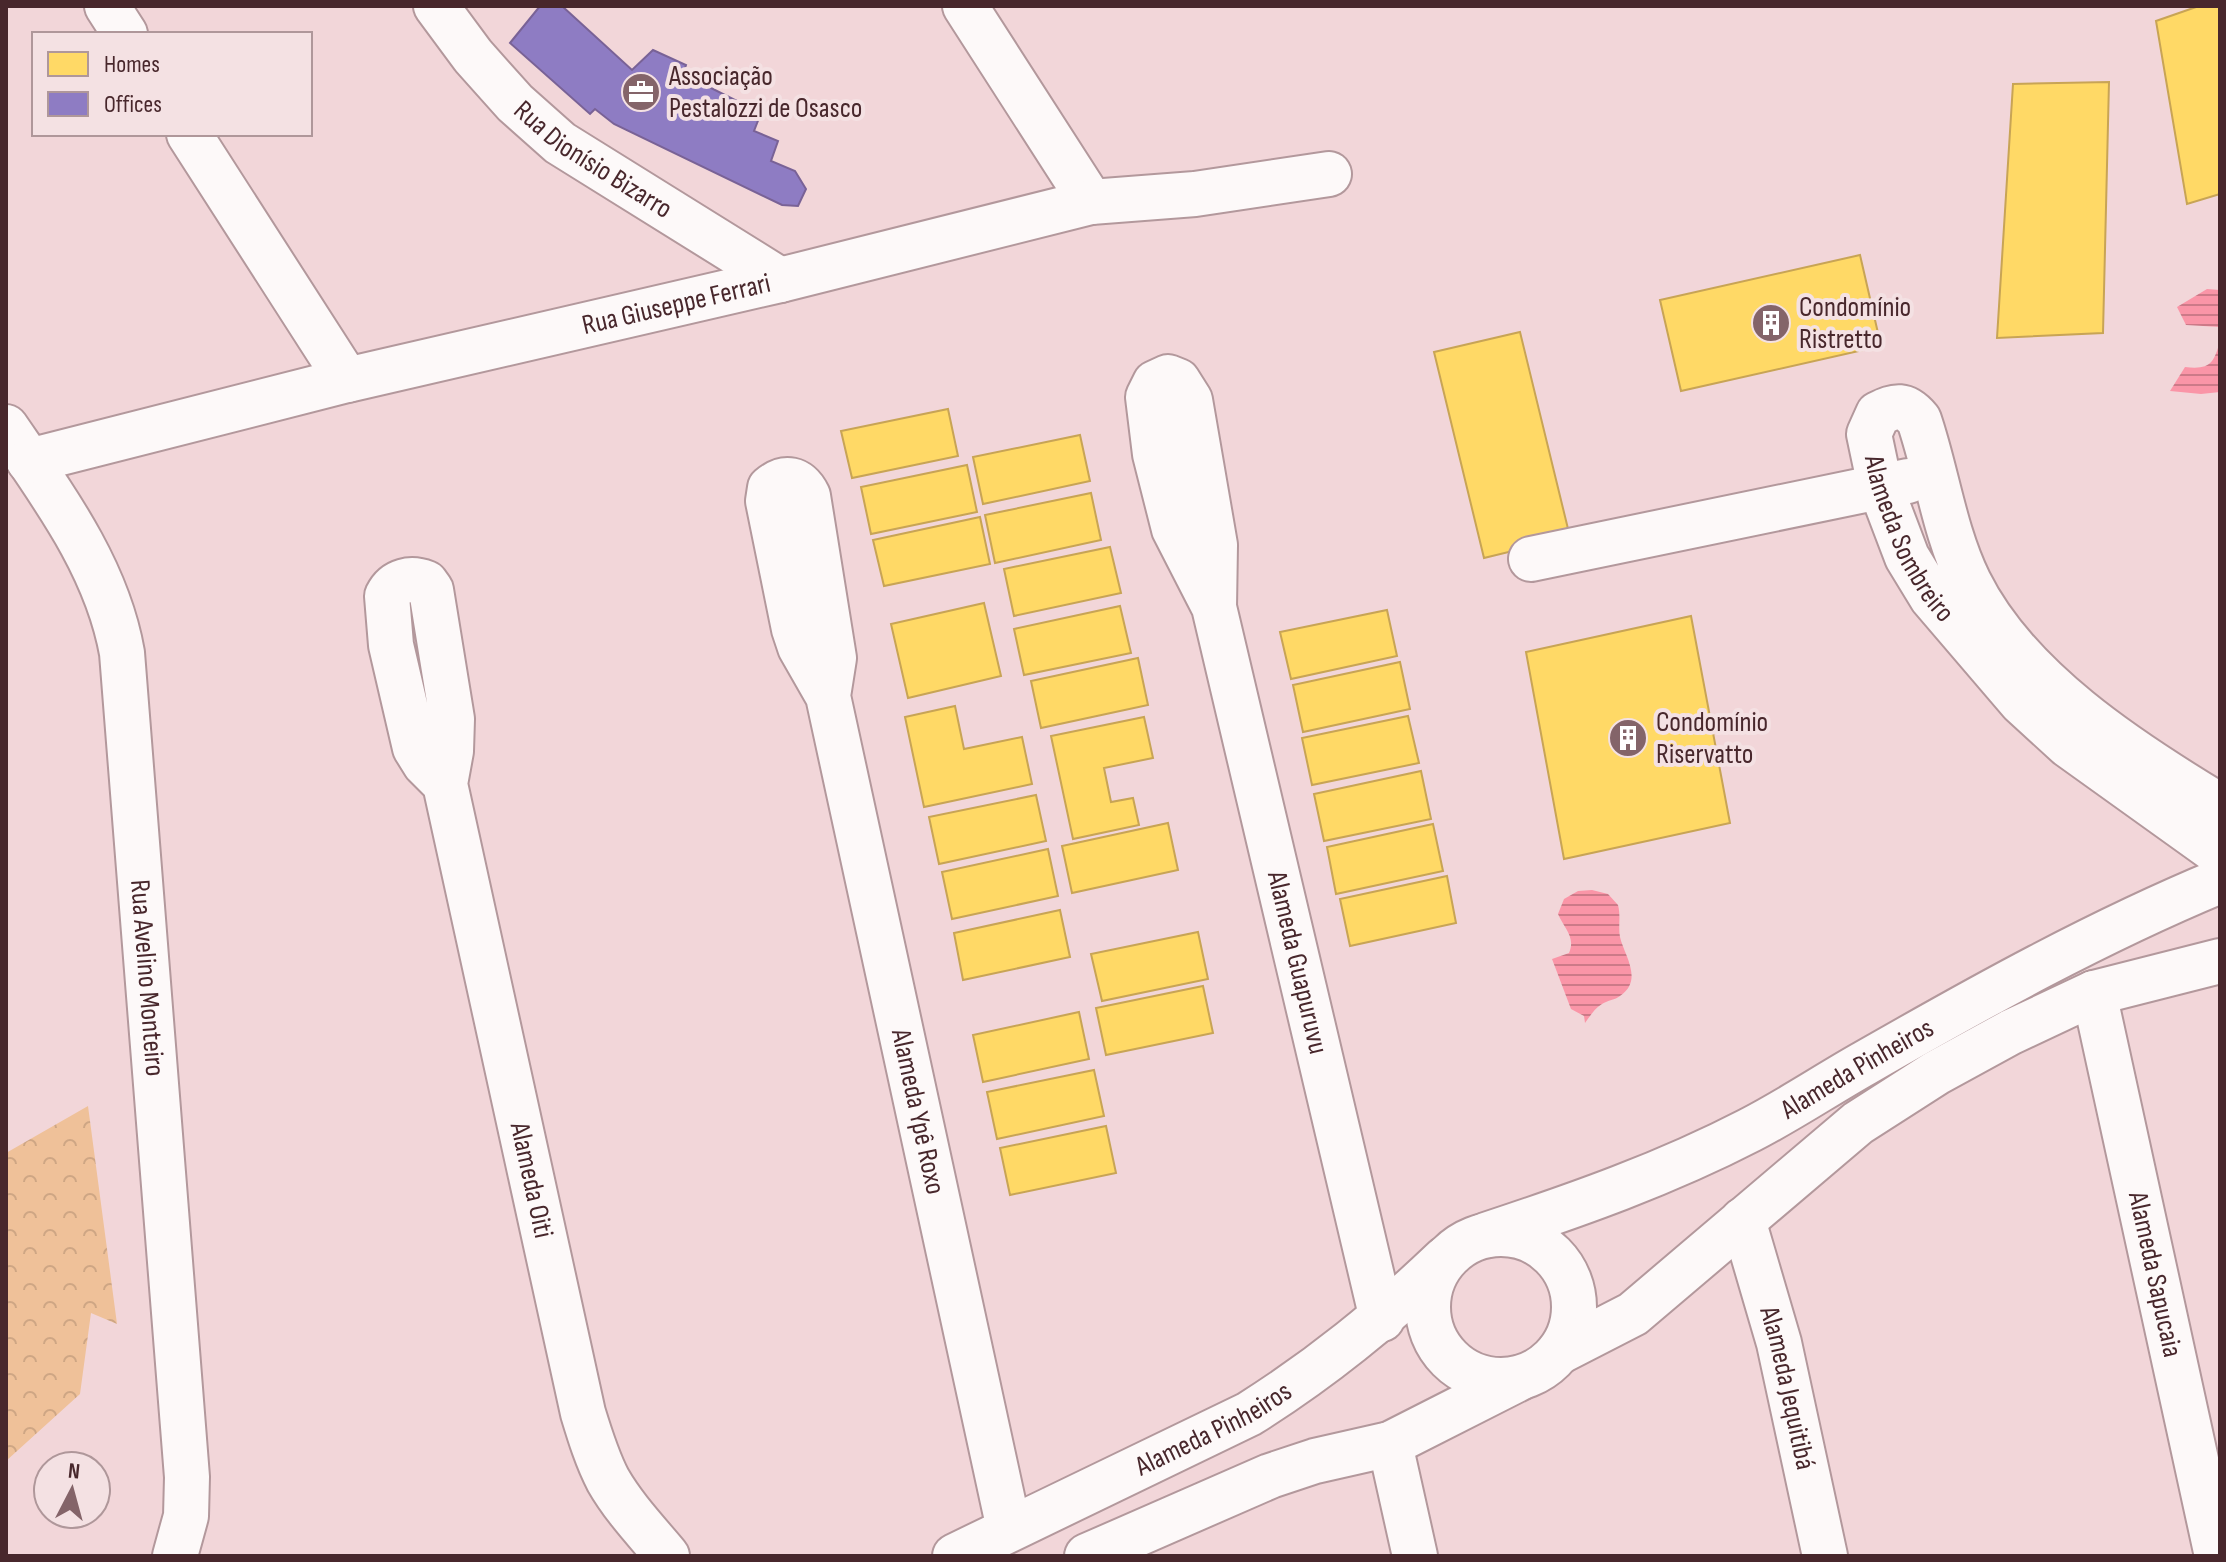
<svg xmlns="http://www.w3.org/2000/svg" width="2226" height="1562" font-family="'Sofia Sans Condensed',sans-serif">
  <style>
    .forest { fill: url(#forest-crowns) }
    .water { fill: url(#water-rules) }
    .homes { fill: #ffd966; stroke: #c8a455; stroke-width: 2 }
    .offices { fill: #8e7cc3; stroke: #796296; stroke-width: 2 }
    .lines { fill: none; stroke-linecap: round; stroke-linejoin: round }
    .minor-casing { stroke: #b3989c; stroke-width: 48 }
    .minor { stroke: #fdf9f9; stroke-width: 44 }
    .labels { text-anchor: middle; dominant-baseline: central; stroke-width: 8; stroke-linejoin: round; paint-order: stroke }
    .poi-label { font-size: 28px; fill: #48272c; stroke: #f4e1e3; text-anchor: start }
    .street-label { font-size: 28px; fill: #48272c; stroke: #f4e1e3 }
  </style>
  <defs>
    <pattern id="forest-crowns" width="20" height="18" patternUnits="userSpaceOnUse" patternTransform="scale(2)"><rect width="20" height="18" fill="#efc199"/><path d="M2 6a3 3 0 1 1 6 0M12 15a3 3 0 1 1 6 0" fill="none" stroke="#cea684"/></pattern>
    <pattern id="water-rules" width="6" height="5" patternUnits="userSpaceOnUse" patternTransform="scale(2)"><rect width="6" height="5" fill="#fa95a7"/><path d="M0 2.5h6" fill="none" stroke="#cc7a88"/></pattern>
  </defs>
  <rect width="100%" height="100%" fill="#f2d6d9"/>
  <!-- forest -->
  <path class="forest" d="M 88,1106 L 117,1324 L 91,1313 L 80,1394 L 6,1461 L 6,1153 Z"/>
  <!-- water -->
  <path class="water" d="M 2207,289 L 2220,290 L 2220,327 L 2186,325 L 2177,307 Z
    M 2220,341 L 2220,392 L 2201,394 L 2170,391 L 2185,367 C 2210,370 2214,363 2220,341 Z
    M 1592,890 L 1608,894 L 1618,905 C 1621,916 1618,927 1620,937 C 1624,955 1644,980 1620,996 C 1615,1000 1608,1000 1602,1004 C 1595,1008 1590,1016 1585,1023 L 1584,1016 L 1571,1009 L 1552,959 L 1569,953 C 1576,937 1564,928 1558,914 L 1564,899 L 1578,891 Z"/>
  <!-- homes -->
  <path class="homes" d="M 2199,6 L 2220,6 L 2220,194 L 2187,204 L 2156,21 Z
    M 2109,82 L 2103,333 L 1997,338 L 2013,84 Z
    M 1860,255 L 1881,346 L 1681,391 L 1660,300 Z
    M 1520,332 L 1570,537 L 1484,558 L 1434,352 Z
    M 948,409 L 958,456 L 852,478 L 841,431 Z
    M 1080,435 L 1090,481 L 983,504 L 973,457 Z
    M 967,465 L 977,512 L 871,534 L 861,487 Z
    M 1091,493 L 1101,540 L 995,563 L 985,515 Z
    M 980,517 L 990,564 L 884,586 L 873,540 Z
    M 1110,547 L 1121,593 L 1014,616 L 1004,569 Z
    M 984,603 L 1001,676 L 908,698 L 891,624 Z
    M 1120,606 L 1131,653 L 1024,675 L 1014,629 Z
    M 1387,610 L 1397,656 L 1291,679 L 1280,632 Z
    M 1691,616 L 1730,823 L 1564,859 L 1526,652 Z
    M 1138,658 L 1148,705 L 1041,728 L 1031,681 Z
    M 1400,662 L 1410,709 L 1303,732 L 1293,685 Z
    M 955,706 L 964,749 L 1022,737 L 1032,784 L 924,807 L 905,717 Z
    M 1408,716 L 1419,763 L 1312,785 L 1302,738 Z
    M 1144,717 L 1153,758 L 1104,768 L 1111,802 L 1133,798 L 1139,825 L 1073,839 L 1051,736 Z
    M 1421,771 L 1431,819 L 1324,841 L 1314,794 Z
    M 1036,795 L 1046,841 L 939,864 L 929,817 Z
    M 1168,823 L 1178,870 L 1072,893 L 1062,846 Z
    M 1433,824 L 1443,871 L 1336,894 L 1327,847 Z
    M 1048,849 L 1058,896 L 952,919 L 942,872 Z
    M 1447,876 L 1456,923 L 1350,946 L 1340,899 Z
    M 1060,910 L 1070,957 L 963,980 L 954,933 Z
    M 1198,932 L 1208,979 L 1102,1001 L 1091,954 Z
    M 1203,986 L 1213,1033 L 1106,1055 L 1096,1008 Z
    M 1079,1012 L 1089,1059 L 983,1082 L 973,1035 Z
    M 1094,1070 L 1104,1116 L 997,1139 L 987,1092 Z
    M 1106,1126 L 1116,1173 L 1010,1195 L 1000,1148 Z"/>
  <!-- offices -->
  <path class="offices" d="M 540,6 L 562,6 L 632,70 L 653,50 L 686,65 L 683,74 L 761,113 L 754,131 L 778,141 L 771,161 L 795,171 L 806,189 L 798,206 L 782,205 L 614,124 L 595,109 L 590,114 L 510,43 Z"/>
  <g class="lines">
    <!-- minor casing -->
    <g class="minor-casing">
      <g id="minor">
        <path d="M 107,6 L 125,34"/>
        <path id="s1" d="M 436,6 L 473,56 L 515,103 L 560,143 L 780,280"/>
        <path d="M 965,6 L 1091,202"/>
        <path d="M 189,134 L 347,380"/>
        <path id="s2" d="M 6,427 C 54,497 107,568 122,653 L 187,1477 L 186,1516 L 175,1556"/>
        <path id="s3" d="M 29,461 L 347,380 L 780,280 L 1091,202 L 1195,194 L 1329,174"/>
        <path d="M 1531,559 L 1908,481"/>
        <path id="s4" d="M 1214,607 L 1174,529 L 1155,454 L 1148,397 L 1155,383 L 1168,377 L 1178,381 L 1190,400 L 1215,545 L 1214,607 L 1382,1319"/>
        <path id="s5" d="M 828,696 L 834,658 L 808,496 C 799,478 785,475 770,488 L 768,501 L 794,629 L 800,647 L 828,696 L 1009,1529"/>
        <path id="s6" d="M 445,784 L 425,764 L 415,748 L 391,645 L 387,596 C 395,580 411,577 426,583 L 431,590 L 452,719 L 451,751 L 445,784 L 583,1413 C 590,1436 597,1459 608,1480 C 624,1508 647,1532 667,1556"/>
        <path id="s7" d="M 2220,806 C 2130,752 2017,679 1969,582 C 1944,531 1937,473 1919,420 C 1905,403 1896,405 1878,414 L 1869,434 L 1880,486 L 1907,557 L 1932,598 L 2021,702 L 2068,745 L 2220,854"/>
        <path id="s8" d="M 2094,993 L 2217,1556"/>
        <path id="s9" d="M 1743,1220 L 1779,1343 L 1825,1556"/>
        <circle cx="1501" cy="1307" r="73"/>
        <path id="s10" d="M 1486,1235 C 1577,1205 1665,1174 1750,1130 C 1789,1110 1826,1085 1865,1063 C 1980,997 2097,932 2220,881"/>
        <path d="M 1559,1352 L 1633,1314 L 1858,1123 L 1936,1073 L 2011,1032 L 2094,993 L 2220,961"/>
        <path d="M 1390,1444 L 1415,1556"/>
        <path id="s11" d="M 955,1556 L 1249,1414 C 1322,1368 1382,1319 1445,1259"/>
        <path d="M 1087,1556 L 1270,1476 L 1315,1461 L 1390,1444 L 1520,1378"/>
      </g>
    </g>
    <!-- minor -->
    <use href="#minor" class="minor"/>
  </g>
  <!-- icons -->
  <defs>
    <g id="office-disc" transform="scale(2)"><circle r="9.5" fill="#846469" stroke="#f4e1e3"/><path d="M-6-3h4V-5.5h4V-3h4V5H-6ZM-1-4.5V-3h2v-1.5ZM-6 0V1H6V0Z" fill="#fff"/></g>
    <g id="building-disc" transform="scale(2)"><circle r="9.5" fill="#846469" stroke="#f4e1e3"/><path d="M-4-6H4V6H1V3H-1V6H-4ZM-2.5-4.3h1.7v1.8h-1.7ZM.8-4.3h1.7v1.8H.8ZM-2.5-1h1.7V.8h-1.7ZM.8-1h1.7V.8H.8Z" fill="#fff"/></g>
  </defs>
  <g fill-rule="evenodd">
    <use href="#office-disc" x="641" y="92"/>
    <use href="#building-disc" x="1771" y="323"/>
    <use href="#building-disc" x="1628" y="738"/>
  </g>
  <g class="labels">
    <!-- poi labels -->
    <g class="poi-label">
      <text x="669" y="76">Associação<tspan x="669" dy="32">Pestalozzi de Osasco</tspan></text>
      <text x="1799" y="307">Condomínio<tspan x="1799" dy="32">Ristretto</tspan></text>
      <text x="1656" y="722">Condomínio<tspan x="1656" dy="32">Riservatto</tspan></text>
    </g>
    <!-- street labels -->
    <g class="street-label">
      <text stroke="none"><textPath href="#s1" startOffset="222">Rua Dionísio Bizarro</textPath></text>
      <text stroke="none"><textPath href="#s3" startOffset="666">Rua Giuseppe Ferrari</textPath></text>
      <text stroke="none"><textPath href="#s7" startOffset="692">Alameda Sombreiro</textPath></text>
      <text stroke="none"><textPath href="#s4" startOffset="860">Alameda Guapuruvu</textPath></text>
      <text stroke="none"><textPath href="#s2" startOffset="582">Rua Avelino Monteiro</textPath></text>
      <text stroke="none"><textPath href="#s10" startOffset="408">Alameda Pinheiros</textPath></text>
      <text stroke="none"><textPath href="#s5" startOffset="894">Alameda Ypê Roxo</textPath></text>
      <text stroke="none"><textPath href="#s6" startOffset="858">Alameda Oiti</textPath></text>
      <text stroke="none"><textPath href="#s8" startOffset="288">Alameda Sapucaia</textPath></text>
      <text stroke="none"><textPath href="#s9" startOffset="174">Alameda Jequitibá</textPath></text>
      <text stroke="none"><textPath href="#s11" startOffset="288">Alameda Pinheiros</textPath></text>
    </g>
  </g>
  <!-- border -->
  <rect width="2226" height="1562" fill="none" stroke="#48272c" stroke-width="16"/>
  <!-- legend -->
  <rect x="32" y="32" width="280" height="104" fill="#f4e1e3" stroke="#af979a" stroke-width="2"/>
  <rect x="48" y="52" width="40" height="24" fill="#ffd966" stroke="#af979a" stroke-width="2"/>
  <text x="104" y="72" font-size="24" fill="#48272c">Homes</text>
  <rect x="48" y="92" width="40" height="24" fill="#8e7cc3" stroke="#af979a" stroke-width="2"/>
  <text x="104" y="112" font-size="24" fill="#48272c">Offices</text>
  <!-- north arrow -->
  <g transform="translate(72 1490) rotate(6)"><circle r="38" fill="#f4e1e3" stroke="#af979a" stroke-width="2"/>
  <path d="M0-6L14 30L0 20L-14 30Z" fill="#846469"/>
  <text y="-12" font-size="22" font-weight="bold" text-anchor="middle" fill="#48272c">N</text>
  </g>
</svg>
